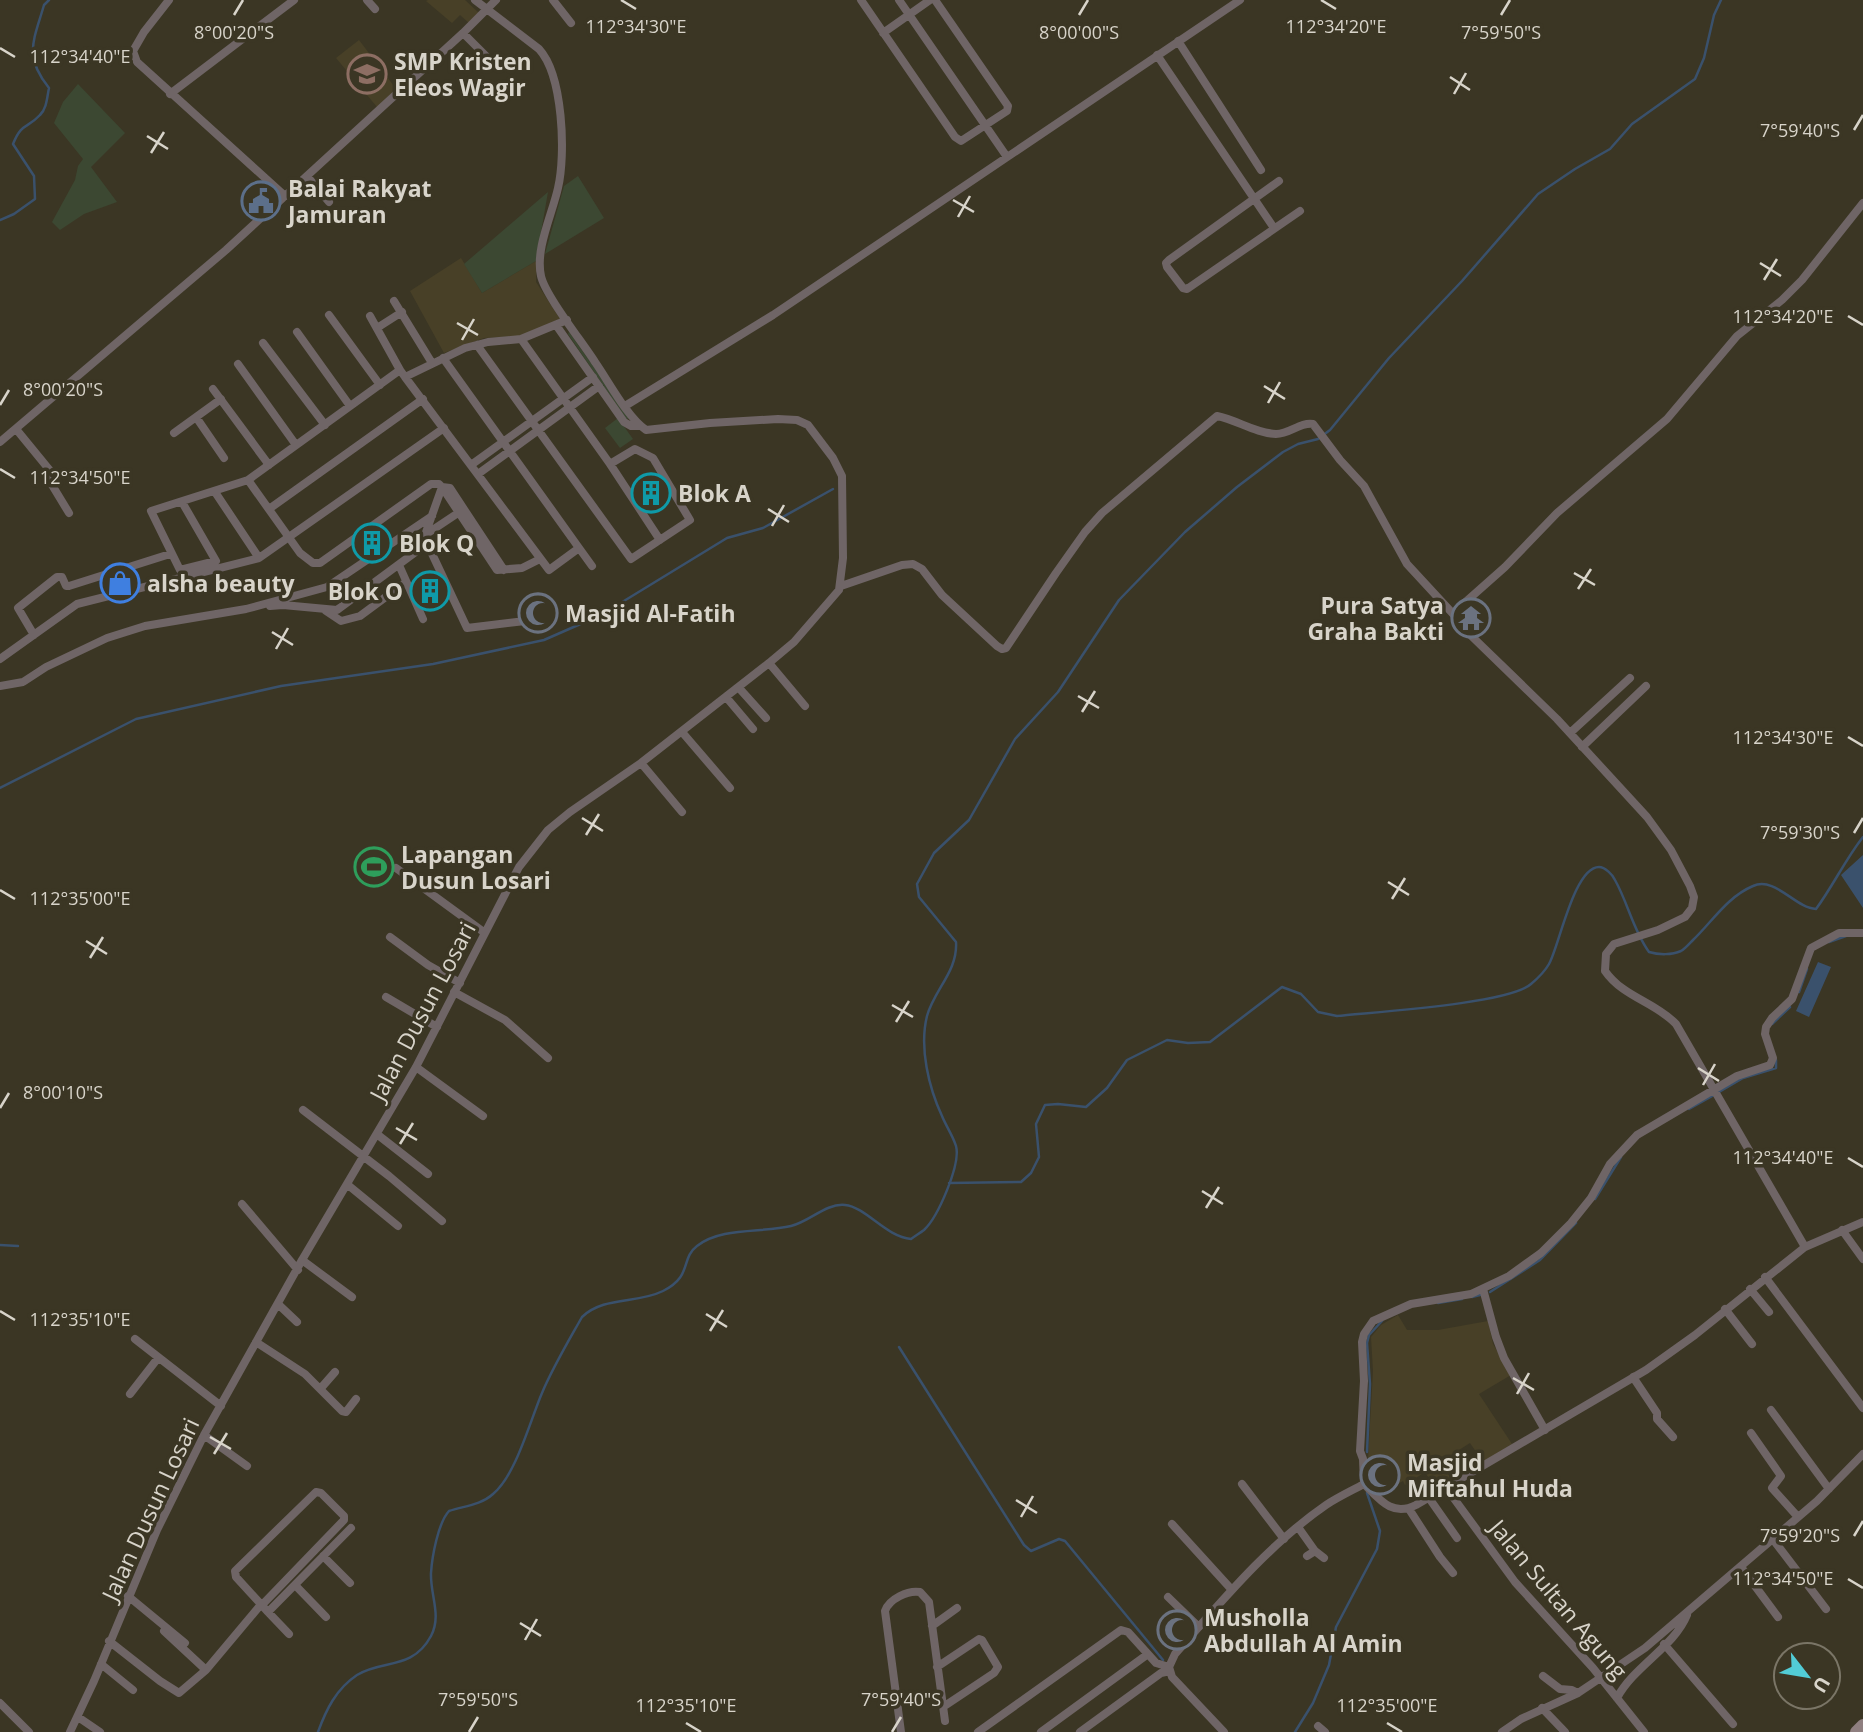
<svg xmlns="http://www.w3.org/2000/svg" width="1863" height="1732" font-family="'Open Sans',sans-serif">
  <style>
    .built { fill: #484027 }
    .green { fill: #3c4832 }
    .water { fill: #3a516c }
    .lines { fill: none; stroke-linecap: round; stroke-linejoin: round }
    .stream { stroke: #3a516c; stroke-width: 2.5 }
    .street { stroke: #6f6566; stroke-width: 8 }
    .secondary { stroke: #8f7f80; stroke-width: 12 }
    .ticks { fill: none; stroke: #d8d4ca; stroke-width: 2.5 }
    .labels { text-anchor: middle; dominant-baseline: central; stroke-width: 7; stroke-linejoin: round; paint-order: stroke }
    .poi-label { font-size: 23px; font-weight: bold; fill: #d8d4ca; stroke: #3b3624; text-anchor: start }
    .street-label { font-size: 23px; fill: #d8d4ca; stroke: #3b3624 }
    .ticks-label { font-size: 18px; text-anchor: middle; fill: #d8d4ca; stroke: #3b3624; stroke-width: 7; stroke-linejoin: round; paint-order: stroke }
  </style>
  <rect width="100%" height="100%" fill="#3b3624"/>
  <!-- built -->
  <path class="built" d="M 428,0 L 465,0 L 479,13 L 469,23 L 460,15 L 452,23 L 426,1 Z
    M 359,40 L 397,90 L 377,107 L 336,58 Z
    M 461,258 L 482,293 L 536,261 L 536,282 L 560,319 L 521,336 L 484,338 L 444,353 L 410,291 Z
    M 1398,1315 L 1407,1330 L 1438,1330 L 1488,1321 L 1493,1344 L 1511,1375 L 1479,1394 L 1512,1444 L 1483,1462 L 1470,1443 L 1440,1462 L 1452,1480 L 1436,1490 L 1425,1472 L 1405,1485 L 1403,1481 L 1382,1493 L 1376,1485 L 1371,1486 L 1367,1478 L 1373,1371 L 1371,1337 L 1381,1325 Z"/>
  <!-- green -->
  <path class="green" d="M 78,84 L 125,133 L 91,167 L 117,202 L 84,214 L 60,230 L 52,222 L 75,180 L 78,166 L 83,159 L 54,123 L 63,102 Z
    M 578,176 L 604,218 L 545,254 L 564,186 Z
    M 548,192 L 536,261 L 482,293 L 464,264 Z
    M 569,332 L 630,418 L 626,419 L 568,334 Z
    M 618,418 L 633,439 L 620,448 L 605,428 Z
    M 369,846 L 395,871 L 378,888 L 353,862 Z"/>
  <!-- water -->
  <path class="water" d="M 1863,855 L 1863,908 L 1841,875 Z
    M 1818,962 L 1831,967 L 1809,1017 L 1796,1011 Z"/>
  <g class="lines">
    <!-- stream -->
    <path class="stream" d="M 0,220 L 14,214 L 35,199 L 34,176 L 13,144 C 22,122 27,129 40,115 C 47,108 47,97 49,88 C 23,56 34,40 44,5 L 49,0
      M 0,788 L 136,719 L 281,686 L 433,664 L 544,640 L 601,615 L 727,538 L 763,528 L 833,489
      M 1829,942 L 1846,936
      M 1799,992 L 1807,969
      M 1772,1024 L 1790,1007
      M 1719,1092 L 1743,1078 L 1776,1068 L 1776,1060
      M 1689,1109 L 1714,1095
      M 949,1183 L 1021,1182 L 1031,1173 L 1039,1157 L 1036,1124 L 1045,1105 L 1058,1104 L 1086,1107 L 1107,1088 L 1127,1060 L 1167,1040 L 1188,1043 L 1210,1042 L 1282,987 L 1301,994 L 1318,1012 L 1337,1016 C 1373,1012 1509,1004 1531,984 C 1537,979 1545,971 1549,964 C 1559,947 1574,867 1599,867 C 1605,867 1613,875 1615,880 C 1628,903 1633,930 1649,952 C 1659,955 1672,955 1681,951 C 1685,949 1690,943 1693,940 C 1712,922 1727,897 1753,886 C 1775,876 1795,908 1816,909 C 1833,886 1845,860 1863,837
      M 1595,1199 L 1621,1157
      M 0,1245 L 18,1246
      M 1490,1292 L 1540,1260 L 1576,1223
      M 1472,1297 L 1480,1295
      M 1438,1303 L 1462,1299
      M 899,1347 L 1024,1545 L 1031,1551 L 1059,1539 L 1065,1541 L 1163,1660
      M 1367,1452 L 1370,1384 L 1367,1343 L 1369,1335 L 1382,1321
      M 318,1732 C 326,1710 336,1689 357,1675 C 382,1659 412,1671 431,1636 C 442,1615 430,1595 431,1573 C 432,1557 438,1523 449,1511 C 464,1506 481,1505 493,1494 C 516,1475 530,1421 542,1393 C 553,1367 568,1342 582,1317 C 604,1296 637,1304 663,1291 C 693,1276 680,1259 697,1246 C 721,1227 761,1233 791,1226 C 809,1222 826,1203 845,1205 C 866,1207 886,1237 911,1239 C 915,1236 920,1233 924,1230 C 938,1217 961,1164 956,1146 C 953,1136 946,1126 942,1116 C 929,1088 919,1048 927,1016 C 934,990 958,971 956,942 L 919,897 L 917,884 L 934,853 L 969,820 L 1015,739 L 1058,692 L 1119,600 L 1185,532 L 1237,487 L 1283,452 L 1298,444 L 1318,439 L 1330,430 L 1389,358 L 1462,281 L 1538,194 L 1575,169 L 1610,149 L 1632,124 L 1695,79 L 1704,58 L 1714,15 L 1721,0
      M 1295,1732 L 1313,1703 L 1329,1665 L 1336,1627 L 1377,1549 L 1380,1531 L 1367,1493"/>
    <!-- street -->
    <path class="street" d="M 169,0 L 144,32 L 133,51 L 137,62 L 285,196
      M 367,0 L 375,9
      M 553,0 L 571,23
      M 861,0 L 955,137 L 961,141 L 1007,111 L 1008,106 L 935,0
      M 899,0 L 1007,157
      M 463,33 L 496,66
      M 883,33 L 930,0
      M 1178,41 L 1261,170
      M 1157,55 L 1274,228
      M 170,94 L 294,0
      M 307,176 L 329,202
      M 1279,181 L 1169,260 L 1166,263 L 1167,267 L 1183,288 L 1187,289 L 1300,211
      M 394,301 L 432,363
      M 329,315 L 380,385
      M 370,316 L 400,370
      M 556,325 L 624,422 L 631,426 L 640,426
      M 377,328 L 402,312
      M 297,332 L 350,406
      M 521,339 L 610,464 L 660,540
      M 263,343 L 325,425
      M 477,345 L 631,559 L 690,520 L 653,458 L 635,449 L 610,464
      M 238,364 L 296,445
      M 405,377 L 549,570 L 579,548 L 443,358
      M 213,389 L 269,465
      M 625,406 L 773,315 L 1240,0
      M 196,417 L 224,458
      M 16,429 L 52,473 L 52,485 L 69,513
      M 174,433 L 221,399
      M 0,442 L 226,250 L 463,33 L 496,0
      M 471,465 L 593,377
      M 478,474 L 599,386
      M 248,480 L 300,553 L 313,563 L 320,563 L 431,484 L 439,484 L 442,487 L 450,488 L 504,570
      M 442,487 L 497,570 L 522,568 L 540,559
      M 215,492 L 259,558
      M 182,502 L 216,561 L 180,570 L 151,511 L 248,480 L 400,370 L 405,377 L 465,348 L 488,342 L 521,339 L 567,320
      M 269,509 L 423,399
      M 425,535 L 458,513
      M 426,541 L 467,628 L 525,621
      M 579,548 L 592,566
      M 399,565 L 423,619
      M 841,586 L 902,565 L 913,564 L 922,569 L 942,595 L 997,646 L 1002,649 L 1006,648 L 1056,573 L 1085,532 L 1102,513 L 1217,416 C 1237,420 1255,433 1276,434 C 1290,434 1300,422 1313,424 L 1340,460 L 1364,486 L 1407,564 L 1455,616
      M 270,606 L 283,605 L 337,610 L 421,548 L 426,541 L 425,535 L 442,487
      M 326,611 L 341,621 L 360,616 L 406,582
      M 34,635 L 18,608 L 57,577 L 62,577 L 66,586 L 69,586 L 170,554
      M 0,659 L 77,604 L 259,558 L 444,428
      M 769,663 L 805,706
      M 0,686 L 23,682 L 46,667 L 107,638 L 145,626 L 246,609 L 327,587 L 432,516
      M 739,688 L 766,718
      M 726,697 L 753,729
      M 682,732 L 730,788
      M 1570,733 L 1630,678
      M 1582,747 L 1646,686
      M 641,763 L 682,812
      M 396,868 L 485,933
      M 390,937 L 428,965 L 460,983
      M 454,992 L 505,1020 L 548,1058
      M 386,997 L 437,1027
      M 416,1067 L 483,1116
      M 303,1110 L 389,1176 L 442,1221
      M 378,1135 L 428,1174
      M 348,1185 L 398,1226
      M 242,1204 L 298,1270
      M 1842,1230 L 1863,1259
      M 1805,1247 L 1676,1024 C 1655,1002 1623,997 1605,971 L 1606,954 L 1614,944 L 1658,930 L 1685,917 L 1692,908 L 1694,897 L 1690,886 L 1671,850 L 1647,817 L 1557,719 L 1458,623 L 1455,616 L 1461,606 L 1505,567 L 1557,513 L 1667,419 L 1737,336 L 1782,300 L 1802,280 L 1863,203
      M 302,1260 L 352,1297
      M 1765,1277 L 1863,1408
      M 1483,1289 L 1496,1337 L 1504,1358 L 1545,1430
      M 1750,1289 L 1769,1312
      M 279,1305 L 297,1322
      M 1725,1309 L 1752,1344
      M 135,1339 L 221,1406
      M 256,1342 L 305,1374 L 342,1411 L 346,1412 L 356,1399
      M 1633,1377 L 1657,1413 L 1657,1419 L 1673,1437
      M 321,1388 L 335,1372
      M 130,1394 L 158,1358
      M 1771,1410 L 1829,1489
      M 1751,1433 L 1781,1476 L 1772,1488 L 1798,1517
      M 204,1435 L 247,1466
      M 1242,1484 L 1284,1539
      M 1364,1484 C 1380,1500 1392,1517 1416,1505 L 1646,1370 L 1695,1335 L 1805,1247 L 1863,1222
      M 1447,1489 L 1515,1582 L 1593,1668 L 1644,1732
      M 1429,1498 L 1457,1538
      M 1409,1509 L 1440,1557 L 1453,1573
      M 1172,1524 L 1232,1590
      M 1298,1527 L 1315,1551 L 1307,1556
      M 1772,1538 L 1826,1609
      M 1315,1551 L 1324,1558
      M 323,1556 L 350,1583
      M 1741,1567 L 1778,1617
      M 295,1585 L 326,1617
      M 128,1596 L 185,1643
      M 1168,1597 L 1199,1627
      M 268,1612 L 289,1634
      M 932,1626 L 957,1608
      M 109,1641 L 160,1681 L 179,1693 L 206,1670 L 164,1631
      M 1664,1644 L 1733,1724
      M 101,1664 L 133,1690
      M 937,1667 L 979,1639 L 982,1640 L 998,1667 L 994,1673 L 943,1707
      M 206,1670 L 258,1608 L 262,1605 L 344,1520 L 344,1516 L 321,1493 L 316,1492 L 235,1571 L 236,1577 L 268,1612 L 351,1528
      M 1543,1676 L 1560,1689 L 1572,1690 L 1578,1693
      M 1617,1698 C 1634,1666 1674,1647 1687,1615
      M 0,1703 L 29,1732
      M 1542,1708 L 1565,1732
      M 78,1717 L 100,1732
      M 1318,1726 L 1325,1732
      M 70,1732 L 94,1681 L 157,1530 L 204,1435 L 302,1260 L 416,1067 L 519,867 L 548,830 L 570,812 L 641,763 L 769,663 L 794,642 L 839,590 L 843,558 L 842,476 L 833,458 L 808,425 L 797,420 L 778,419 L 710,423 L 646,430 C 627,417 609,382 595,362 C 583,343 545,295 541,276 C 535,249 552,215 558,188 C 566,154 563,75 539,49 L 475,0
      M 901,1732 L 885,1611 C 889,1599 908,1590 920,1592 L 929,1602 L 945,1721
      M 978,1732 L 1121,1630 L 1128,1632 L 1156,1663 L 1169,1667
      M 1041,1732 L 1148,1654
      M 1080,1732 L 1161,1673 L 1170,1671
      M 1224,1732 L 1172,1677 L 1169,1667 L 1175,1654 C 1221,1602 1268,1545 1326,1505 C 1338,1497 1351,1491 1364,1484 L 1363,1459 L 1360,1451 L 1364,1381 L 1362,1342 L 1364,1334 L 1373,1321 L 1411,1304 L 1471,1294 L 1509,1276 L 1541,1253 L 1571,1223 L 1591,1198 L 1610,1164 L 1637,1135 L 1737,1076 L 1770,1065 L 1773,1058 L 1765,1034 L 1766,1027 L 1772,1018 L 1792,999 L 1811,948 L 1839,933 L 1863,933
      M 1502,1732 L 1521,1719 L 1578,1693 L 1645,1648 L 1817,1501 L 1863,1454"/>
    <!-- secondary -->
    <path class="secondary" d="M 1856,1732 L 1863,1725"/>
  </g>
  <!-- ticks -->
  <path class="ticks" d="M 621,0 L 636,9M 1321,0 L 1336,9M 234,15 L 243,0M 1079,15 L 1088,0M 1501,15 L 1510,0M 0,48 L 15,57M 1450,77 L 1470,90M 1454,94 L 1466,73M 1854,130 L 1863,115M 147,136 L 168,149M 151,153 L 164,132M 953,200 L 974,212M 958,217 L 970,196M 1760,263 L 1781,276M 1764,280 L 1777,259M 1848,316 L 1863,325M 457,323 L 478,335M 462,340 L 474,319M 1264,386 L 1285,399M 1268,403 L 1280,382M 0,405 L 9,390M 0,469 L 15,478M 768,509 L 789,522M 772,526 L 784,505M 1574,573 L 1595,585M 1578,589 L 1591,569M 272,632 L 293,645M 276,649 L 288,628M 1078,696 L 1099,708M 1082,712 L 1095,691M 1848,737 L 1863,746M 582,818 L 603,831M 1854,833 L 1863,818M 586,835 L 599,814M 1388,882 L 1409,895M 0,890 L 15,899M 1392,899 L 1405,878M 86,941 L 107,954M 90,958 L 103,937M 892,1005 L 913,1017M 896,1022 L 909,1001M 1698,1068 L 1719,1081M 1703,1085 L 1715,1064M 0,1108 L 9,1093M 396,1128 L 417,1140M 400,1144 L 413,1123M 1848,1158 L 1863,1167M 1202,1191 L 1223,1204M 1206,1208 L 1219,1187M 0,1311 L 15,1320M 706,1314 L 727,1327M 710,1331 L 723,1310M 1513,1378 L 1534,1390M 1517,1394 L 1529,1373M 210,1437 L 231,1449M 214,1454 L 227,1433M 1016,1500 L 1037,1513M 1021,1517 L 1033,1496M 1854,1536 L 1863,1521M 1848,1579 L 1863,1588M 520,1623 L 541,1636M 525,1640 L 537,1619M 686,1723 L 701,1732M 1387,1723 L 1402,1732M 469,1732 L 478,1717M 892,1732 L 901,1717"/>
  <!-- icons -->
  <defs>
    <g id="school-ring" transform="scale(2.0125)"><circle r="9.5" fill="#3b3624" stroke="#8d6e63" stroke-width="1.5"/><path d="M0-5L7-2L0 1L-7-2ZM-4 1L0 2.5L4 1V4Q0 6-4 4Z" fill="#8d6e63"/></g>
    <g id="civic-ring" transform="scale(2.0125)"><circle r="9.5" fill="#3b3624" stroke="#5c6f8a" stroke-width="1.5"/><path d="M-.6-6.5H3V-4.5H.6V-3L4-1V1h2V6H-6V1h2V-1L-.6-3ZM-1.2 2.5V6h2.4V2.5Z" fill="#5c6f8a"/></g>
    <g id="building-ring" transform="scale(2.0125)"><circle r="9.5" fill="#3b3624" stroke="#0f9aa8" stroke-width="1.5"/><path d="M-4-6H4V6H1V3H-1V6H-4ZM-2.5-4.3h1.7v1.8h-1.7ZM.8-4.3h1.7v1.8H.8ZM-2.5-1h1.7V.8h-1.7ZM.8-1h1.7V.8H.8Z" fill="#0f9aa8"/></g>
    <g id="shop-ring" transform="scale(2.0125)"><circle r="9.5" fill="#3b3624" stroke="#3f7fe0" stroke-width="1.5"/><path d="M-5-2.5h2.3a2.7 3.5 0 0 1 5.4 0H5L5.5 6h-11ZM-1.5-2.5h3a1.5 2.3 0 0 0-3 0Z" fill="#3f7fe0"/></g>
    <g id="mosque-ring" transform="scale(2.0125)"><circle r="9.5" fill="#3b3624" stroke="#6b7280" stroke-width="1.5"/><path d="M3.5-4.9A6 6 0 1 0 3.5 4.9A5 5 0 1 1 3.5-4.9Z" fill="#6b7280"/></g>
    <g id="temple-ring" transform="scale(2.0125)"><circle r="9.5" fill="#3b3624" stroke="#6b7280" stroke-width="1.5"/><path d="M0-6L5-2H3V0L6.5 2.5H4V6H1.5V3h-3V6H-4V2.5H-6.5L-3 0V-2H-5Z" fill="#6b7280"/></g>
    <g id="stadium-ring" transform="scale(2.0125)"><circle r="9.5" fill="#3b3624" stroke="#2e9e5b" stroke-width="1.5"/><path d="M0-5a6.5 5 0 1 0 0 10a6.5 5 0 1 0 0-10ZM-3.5-1.8h7v3.6h-7Z" fill="#2e9e5b"/></g>
  </defs>
  <g fill-rule="evenodd">
    <use href="#school-ring" x="367" y="74"/>
    <use href="#civic-ring" x="261" y="201"/>
    <use href="#building-ring" x="651" y="493"/>
    <use href="#building-ring" x="372" y="543"/>
    <use href="#shop-ring" x="120" y="583"/>
    <use href="#building-ring" x="430" y="591"/>
    <use href="#mosque-ring" x="538" y="613"/>
    <use href="#temple-ring" x="1471" y="618"/>
    <use href="#stadium-ring" x="374" y="867"/>
    <use href="#mosque-ring" x="1380" y="1475"/>
    <use href="#mosque-ring" x="1177" y="1630"/>
  </g>
  <g class="labels">
    <!-- poi labels -->
    <g class="poi-label">
      <text x="394" y="61">SMP Kristen<tspan x="394" dy="26">Eleos Wagir</tspan></text>
      <text x="288" y="188">Balai Rakyat<tspan x="288" dy="26">Jamuran</tspan></text>
      <text x="678" y="493">Blok A</text>
      <text x="399" y="543">Blok Q</text>
      <text x="147" y="583">alsha beauty</text>
      <text x="403" y="591" text-anchor="end">Blok O</text>
      <text x="1444" y="605" text-anchor="end">Pura Satya<tspan x="1444" dy="26">Graha Bakti</tspan></text>
      <text x="565" y="613">Masjid Al-Fatih</text>
      <text x="401" y="854">Lapangan<tspan x="401" dy="26">Dusun Losari</tspan></text>
      <text x="1407" y="1462">Masjid<tspan x="1407" dy="26">Miftahul Huda</tspan></text>
      <text x="1204" y="1617">Musholla<tspan x="1204" dy="26">Abdullah Al Amin</tspan></text>
    </g>
    <!-- street labels -->
    <g class="street-label">
      <text transform="translate(422 1011) rotate(-62)">Jalan Dusun Losari</text>
      <text transform="translate(150 1509) rotate(-65)">Jalan Dusun Losari</text>
      <text transform="translate(1559 1599) rotate(50)">Jalan Sultan Agung</text>
    </g>
  </g>
  <g class="ticks-label">
    <text x="636" y="33">112°34'30"E</text>
    <text x="1336" y="33">112°34'20"E</text>
    <text x="234" y="39">8°00'20"S</text>
    <text x="1079" y="39">8°00'00"S</text>
    <text x="1501" y="39">7°59'50"S</text>
    <text x="80" y="63">112°34'40"E</text>
    <text x="1800" y="137">7°59'40"S</text>
    <text x="1783" y="323">112°34'20"E</text>
    <text x="63" y="396">8°00'20"S</text>
    <text x="80" y="484">112°34'50"E</text>
    <text x="1783" y="744">112°34'30"E</text>
    <text x="1800" y="839">7°59'30"S</text>
    <text x="80" y="905">112°35'00"E</text>
    <text x="63" y="1099">8°00'10"S</text>
    <text x="1783" y="1164">112°34'40"E</text>
    <text x="80" y="1326">112°35'10"E</text>
    <text x="1800" y="1542">7°59'20"S</text>
    <text x="1783" y="1585">112°34'50"E</text>
    <text x="478" y="1706">7°59'50"S</text>
    <text x="901" y="1706">7°59'40"S</text>
    <text x="686" y="1712">112°35'10"E</text>
    <text x="1387" y="1712">112°35'00"E</text>
  </g>
  <!-- north arrow -->
  <g transform="translate(1807 1676) rotate(121)"><circle r="33" fill="#3b3624" stroke="#7a7566" stroke-width="2"/>
  <path d="M0-5L12 26L0 18L-12 26Z" fill="#52ccd6"/>
  <text y="-10" font-size="19" font-weight="bold" text-anchor="middle" fill="#d8d4ca">U</text>
  </g>
</svg>
